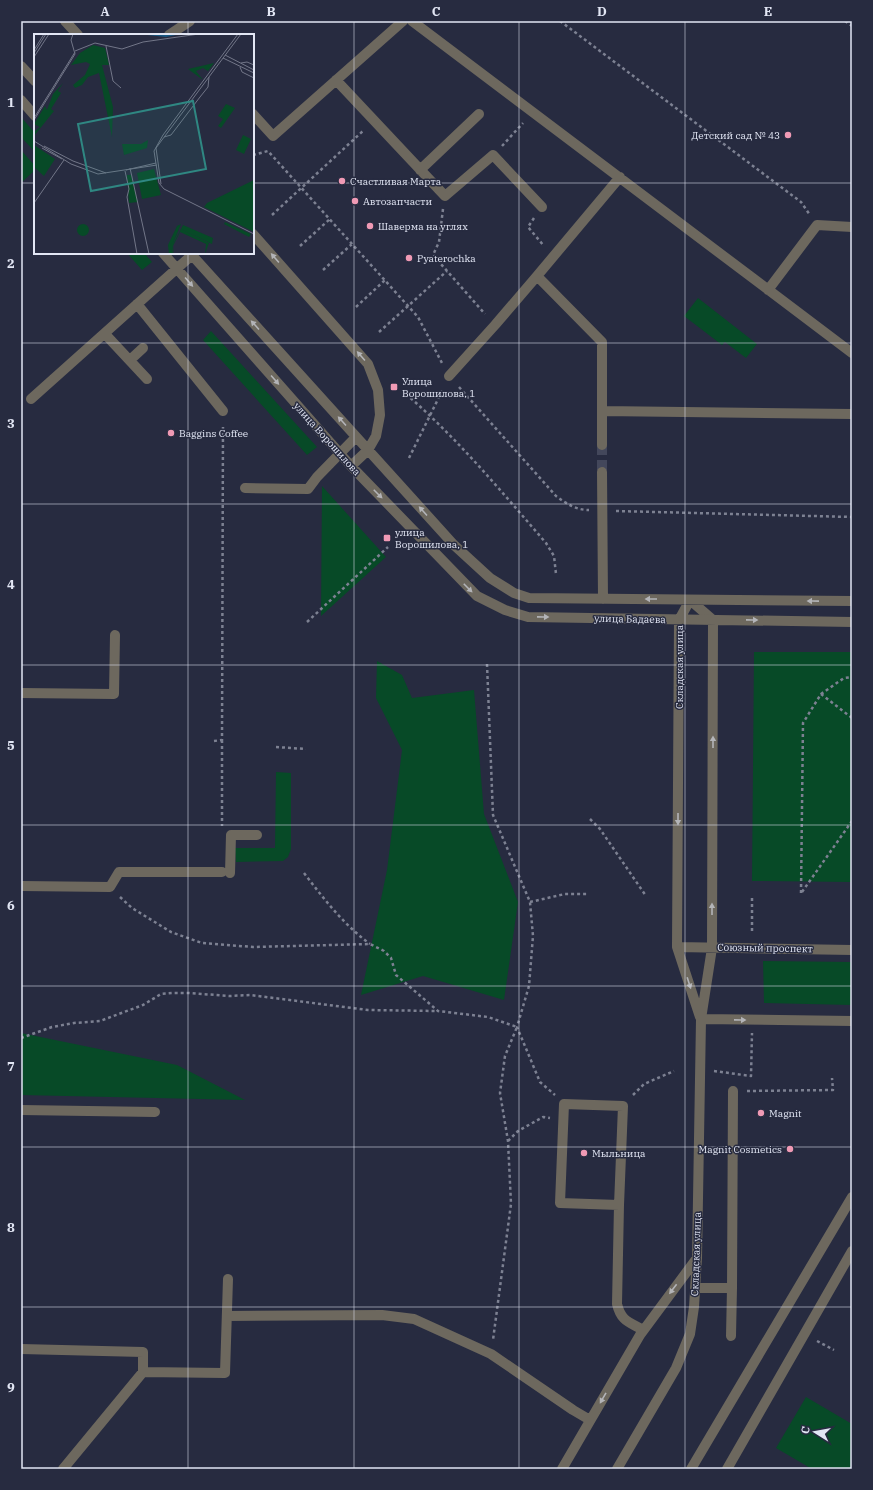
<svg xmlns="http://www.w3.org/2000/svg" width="873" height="1490" font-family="'IBM Plex Serif',serif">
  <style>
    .green { fill: #074a27 }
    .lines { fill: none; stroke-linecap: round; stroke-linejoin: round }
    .minor-tunnel { stroke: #43475b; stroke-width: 10; stroke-dasharray: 10 5; stroke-linecap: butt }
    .path { stroke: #7d8192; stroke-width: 2.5; stroke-dasharray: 3 3; stroke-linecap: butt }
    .minor { stroke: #6d685e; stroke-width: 10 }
    .oneway { fill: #b3b4b8 }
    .grid { fill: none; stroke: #e2e6f4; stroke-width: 1; stroke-opacity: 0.55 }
    .poi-dot { fill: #f09ab5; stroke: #272b40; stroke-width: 1.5 }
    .labels { text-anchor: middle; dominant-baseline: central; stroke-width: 3; stroke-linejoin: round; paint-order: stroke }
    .poi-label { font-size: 10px; fill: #e2e6f4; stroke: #272b40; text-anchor: start }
    .street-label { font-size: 10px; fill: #e2e6f4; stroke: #272b40 }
    .inset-road { fill: none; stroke: #727688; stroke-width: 1 }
    .view { fill: #2f8782; fill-opacity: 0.15; stroke: #2f8782; stroke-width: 2 }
    .inset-edge { fill: none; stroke: #e2e6f4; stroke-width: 2 }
    .neatline { fill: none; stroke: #e2e6f4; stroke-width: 1.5 }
    .grid-label { font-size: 13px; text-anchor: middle; font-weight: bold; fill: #e2e6f4 }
  </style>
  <rect width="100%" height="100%" fill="#272b40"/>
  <!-- green -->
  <path class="green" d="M 21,117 L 35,133 L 35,152 L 21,137 Z
    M 21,150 L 35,166 L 35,170 L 21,183 Z
    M 127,253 L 144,253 L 152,262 L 142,270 Z
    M 698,298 L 757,344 L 746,358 L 725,342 L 722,345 L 684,316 Z
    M 211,331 L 317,447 L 307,455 L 203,340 Z
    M 322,486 L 386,557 L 321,616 Z
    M 754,652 L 852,652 L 852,882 L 752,881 Z
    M 377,661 L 402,675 L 412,698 L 474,690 L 484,814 L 518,902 L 504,1000 L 423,976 L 361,995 L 387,870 L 402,750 L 376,698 Z
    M 276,772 L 291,773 L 291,849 L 288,857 L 283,861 L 236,862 L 235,848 L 275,848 Z
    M 763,961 L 852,962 L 852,1005 L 764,1003 Z
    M 21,1033 L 177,1065 L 245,1100 L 21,1095 Z
    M 806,1397 L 852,1424 L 852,1469 L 812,1469 L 776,1448 Z"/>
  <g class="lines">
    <!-- minor-tunnel -->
    <path class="minor-tunnel" d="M 602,445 L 602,472"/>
    <!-- path -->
    <path class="path" d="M 560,21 L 801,202 L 810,215
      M 845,21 L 852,26
      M 502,146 L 523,123
      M 253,155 L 268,151 L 418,317 L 442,363
      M 443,209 L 439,242 L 433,255 L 485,314
      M 272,215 L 364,130
      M 534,218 L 528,227 L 544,246
      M 300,246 L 330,219
      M 323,270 L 352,244
      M 356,307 L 385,280
      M 379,332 L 447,271
      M 459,387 L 556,496 C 567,504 576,510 589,510
      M 406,394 C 458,439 501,491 546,543 L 554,556 L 556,574
      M 409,458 L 443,389
      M 616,511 L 852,517
      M 307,622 L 388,547
      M 487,664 L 493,815 L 530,902 L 533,936 L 529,986 L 517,1027 L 540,1082 L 555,1095
      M 821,694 L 852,718
      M 222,740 L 222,826
      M 214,741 L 222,740 L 223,424
      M 276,747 L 306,749
      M 590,819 L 600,829 L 646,896
      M 304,873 C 324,899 343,924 370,944
      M 802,892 L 852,821
      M 801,893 L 803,723 L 821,694 L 844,678 L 852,677
      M 120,897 L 132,908 L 171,932 L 202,943 L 253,947 L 370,944 L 384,951 L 391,958 L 396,975 L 438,1011 L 488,1017 L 517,1027 L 505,1056 L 500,1093 L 508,1141 L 511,1204 L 493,1340
      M 752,898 L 752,934
      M 530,902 L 565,894 L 588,894
      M 21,1038 L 52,1027 L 74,1023 L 100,1021 L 143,1005 L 161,994 L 173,993 L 189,993 L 229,996 L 250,995 L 368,1010 L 437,1011
      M 714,1071 L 751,1076 L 752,1033
      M 747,1091 L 833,1090 L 832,1078
      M 633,1095 L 644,1084 L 674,1071
      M 508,1141 L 518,1131 L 543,1117 L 550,1118
      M 817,1341 L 834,1350"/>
    <!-- minor -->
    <path class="minor" d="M 65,21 L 78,35
      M 412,21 L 852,353
      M 169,35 L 190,21
      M 21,66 L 35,81
      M 336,80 L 445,196 L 493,155 L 542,207
      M 21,100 L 35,116
      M 253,114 L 273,136 L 403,21
      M 420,170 L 479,114
      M 253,234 L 368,364 L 378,390 L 380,415 L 376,436 L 368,450 L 351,466
      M 163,253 L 351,466 L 477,596 L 505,610 L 528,617 L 852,622
      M 190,253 L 454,545 L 490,578 L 514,593 L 529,598 L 852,601
      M 537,276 L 620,177
      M 768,290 L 817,225 L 852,227
      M 137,304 L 223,411
      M 105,334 L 147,379
      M 130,360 L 143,348
      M 449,376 L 495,325 L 537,276 L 602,342 L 602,411
      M 31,399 L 192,255
      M 602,445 L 602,411 L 852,414
      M 602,472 L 603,599
      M 245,488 L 308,489 L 317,477 L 356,437
      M 690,600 L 679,620 L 677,947 L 700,1017
      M 21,693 L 114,694 L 115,635
      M 230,873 L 231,835 L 257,835
      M 21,886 L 110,887 L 119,872 L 222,872
      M 677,947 L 852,950
      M 701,1019 L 852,1021
      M 564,1104 L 623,1106 L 619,1205 L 560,1203 Z
      M 21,1110 L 155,1112
      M 619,1205 L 617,1304 C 621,1321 629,1322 643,1330
      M 696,1288 L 732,1288
      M 227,1316 L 382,1315 L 414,1319 L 491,1354 L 573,1410 L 590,1420
      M 731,1336 L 732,1288 L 733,1091
      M 21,1349 L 143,1352 L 143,1372
      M 63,1469 L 143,1372 L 225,1373 L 228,1279
      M 562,1469 L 640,1335 L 697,1258
      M 617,1469 L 676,1368 L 690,1334 L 694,1307 L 697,1258 L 701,1019 L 712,948 L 713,620 L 690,600
      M 691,1469 L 852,1197
      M 727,1469 L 852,1251"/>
  </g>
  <!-- one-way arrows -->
  <defs><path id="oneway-solid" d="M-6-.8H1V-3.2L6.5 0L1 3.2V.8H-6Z"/></defs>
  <g class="oneway">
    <use href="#oneway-solid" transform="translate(275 258) rotate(-131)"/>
    <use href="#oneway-solid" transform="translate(189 282) rotate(49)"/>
    <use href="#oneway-solid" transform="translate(255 325) rotate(-132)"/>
    <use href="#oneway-solid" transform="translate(361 356) rotate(-131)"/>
    <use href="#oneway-solid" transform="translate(275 380) rotate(49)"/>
    <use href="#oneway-solid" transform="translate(342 421) rotate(-132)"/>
    <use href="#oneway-solid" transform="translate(378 494) rotate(45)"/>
    <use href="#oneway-solid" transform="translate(423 511) rotate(-132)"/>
    <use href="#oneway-solid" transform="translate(468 588) rotate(45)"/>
    <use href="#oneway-solid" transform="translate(651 599) rotate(-180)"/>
    <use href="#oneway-solid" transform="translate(813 601) rotate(-179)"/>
    <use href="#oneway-solid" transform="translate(543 617) rotate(1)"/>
    <use href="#oneway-solid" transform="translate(752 620) rotate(1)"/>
    <use href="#oneway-solid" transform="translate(713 742) rotate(-90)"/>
    <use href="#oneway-solid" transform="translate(678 819) rotate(90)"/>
    <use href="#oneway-solid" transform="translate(712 909) rotate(-90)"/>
    <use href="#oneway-solid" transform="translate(689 983) rotate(72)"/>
    <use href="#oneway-solid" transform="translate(740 1020) rotate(1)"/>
    <use href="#oneway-solid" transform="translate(673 1289) rotate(127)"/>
    <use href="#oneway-solid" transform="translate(603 1398) rotate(120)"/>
  </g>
  <!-- grid -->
  <path class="grid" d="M 188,21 L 188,35M 354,21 L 354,1469M 519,21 L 519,1469M 685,21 L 685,1469M 21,183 L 35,183M 253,183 L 852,183M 188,253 L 188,1469M 21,343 L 852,343M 21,504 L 852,504M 21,665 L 852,665M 21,825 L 852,825M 21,986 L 852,986M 21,1147 L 852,1147M 21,1307 L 852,1307"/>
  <!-- markers -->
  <g class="poi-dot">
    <circle cx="788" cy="135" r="4"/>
    <circle cx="342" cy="181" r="4"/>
    <circle cx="355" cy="201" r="4"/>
    <circle cx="370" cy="226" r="4"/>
    <circle cx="409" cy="258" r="4"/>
    <rect x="390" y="383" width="8" height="8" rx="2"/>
    <circle cx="171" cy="433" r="4"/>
    <rect x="383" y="534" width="8" height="8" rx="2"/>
    <circle cx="761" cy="1113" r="4"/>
    <circle cx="790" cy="1149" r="4"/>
    <circle cx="584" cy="1153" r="4"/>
  </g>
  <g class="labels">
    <!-- poi labels -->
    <g class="poi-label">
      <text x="780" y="135" text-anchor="end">Детский сад № 43</text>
      <text x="350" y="181">Счастливая Марта</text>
      <text x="363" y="201">Автозапчасти</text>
      <text x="378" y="226">Шаверма на углях</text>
      <text x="417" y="258">Pyaterochka</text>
      <text x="402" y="381">Улица<tspan x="402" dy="12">Ворошилова, 1</tspan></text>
      <text x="179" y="433">Baggins Coffee</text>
      <text x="395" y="532">улица<tspan x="395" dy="12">Ворошилова, 1</tspan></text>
      <text x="769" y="1113">Magnit</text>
      <text x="782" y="1149" text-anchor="end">Magnit Cosmetics</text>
      <text x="592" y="1153">Мыльница</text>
    </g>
    <!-- street labels -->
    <g class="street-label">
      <text transform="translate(327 439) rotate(48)">улица Ворошилова</text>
      <text transform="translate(630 619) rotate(1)">улица Бадаева</text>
      <text transform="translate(679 667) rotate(-90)">Складская улица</text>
      <text transform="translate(765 948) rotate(1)">Союзный проспект</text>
      <text transform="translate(696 1254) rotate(-88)">Складская улица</text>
    </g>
  </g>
  <!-- overview -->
  <g transform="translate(34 34)">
    <rect width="220" height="220" fill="#272b40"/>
    <path d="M 59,11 L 71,14 L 72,18 L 75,31 L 68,31 L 79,73 L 78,103 L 65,39 L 54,43 L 48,51 L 41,54 L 39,51 L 51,41 L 56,30 L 52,28 L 37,31 L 46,19 ZM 180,29 L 174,37 L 169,34 L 162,37 L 169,46 L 154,35 ZM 29,49 L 24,57 L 27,59 L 17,75 L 20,77 L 0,102 L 0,98 L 6,93 L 0,90 L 11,72 L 13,76 L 19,60 ZM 192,70 L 201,74 L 187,94 L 184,92 L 189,85 L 184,82 ZM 209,101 L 217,105 L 210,120 L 202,116 ZM 114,106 L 113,114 L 90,121 L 88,110 L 107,110 ZM 0,111 L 21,125 L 10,142 L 0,133 ZM 120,135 L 127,161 L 108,165 L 103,139 ZM 93,141 L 97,141 L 104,168 L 95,169 ZM 220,146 L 220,198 L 170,173 L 173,169 ZM 191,188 L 217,200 L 215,203 L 190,190 ZM43 196a6 6 0 1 1 12 0a6 6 0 1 1-12 0ZM 147,190 L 139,210 L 147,195 L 175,209 L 171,220 L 172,210 L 146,198 L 139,212 L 140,220 L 138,213 L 139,220 L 135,220 L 134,211 L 143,192 ZM 149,191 L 179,204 L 178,210 L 147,195 Z" fill="#074a27"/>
    <path d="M 104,0 L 147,0 L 132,3 Z" fill="#185680"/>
    <path class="inset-road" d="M 204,0 L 129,101 L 120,117 L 125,149 L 130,155 L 220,200M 72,12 L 79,47 L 87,54M 0,16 L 10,0M 41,17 L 61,9 L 88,15 L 109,8 L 165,0M 0,19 L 12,0M 191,21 L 220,36M 0,23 L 15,0M 189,24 L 220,39M 207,29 L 213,28 L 220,31M 206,33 L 208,38 L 220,44M 0,84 L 41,18M 0,86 L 41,20 L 37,6 L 39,0M 130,103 L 137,101 L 166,63 L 174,53 L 175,43M 0,107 L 37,130 L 64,140 L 123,131M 10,112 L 39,127 L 72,139M 8,114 L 28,125M 96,134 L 115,220M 92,136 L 122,129M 91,137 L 95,155 L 93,163 L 103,220M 127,150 L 122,114 L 207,0M 0,169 L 30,126"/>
    <path class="view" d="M 159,67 L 172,135 L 57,157 L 44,90 Z"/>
    <rect width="220" height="220" class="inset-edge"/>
  </g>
  <!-- border -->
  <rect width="873" height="1490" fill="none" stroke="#272b40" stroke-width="44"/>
  <!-- north arrow -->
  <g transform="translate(815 1432) rotate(281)" stroke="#272b40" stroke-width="3" paint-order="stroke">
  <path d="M0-3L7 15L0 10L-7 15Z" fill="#e2e6f4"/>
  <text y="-6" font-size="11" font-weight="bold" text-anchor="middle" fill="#e2e6f4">С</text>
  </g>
  <rect x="22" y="22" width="829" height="1446" class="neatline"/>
  <g class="grid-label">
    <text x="105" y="16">A</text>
    <text x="271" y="16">B</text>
    <text x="436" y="16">C</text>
    <text x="602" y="16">D</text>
    <text x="768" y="16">E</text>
    <text x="11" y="107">1</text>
    <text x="11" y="268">2</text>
    <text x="11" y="428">3</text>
    <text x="11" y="589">4</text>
    <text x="11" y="750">5</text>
    <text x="11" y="910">6</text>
    <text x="11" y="1071">7</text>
    <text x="11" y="1232">8</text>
    <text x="11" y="1392">9</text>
  </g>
</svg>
